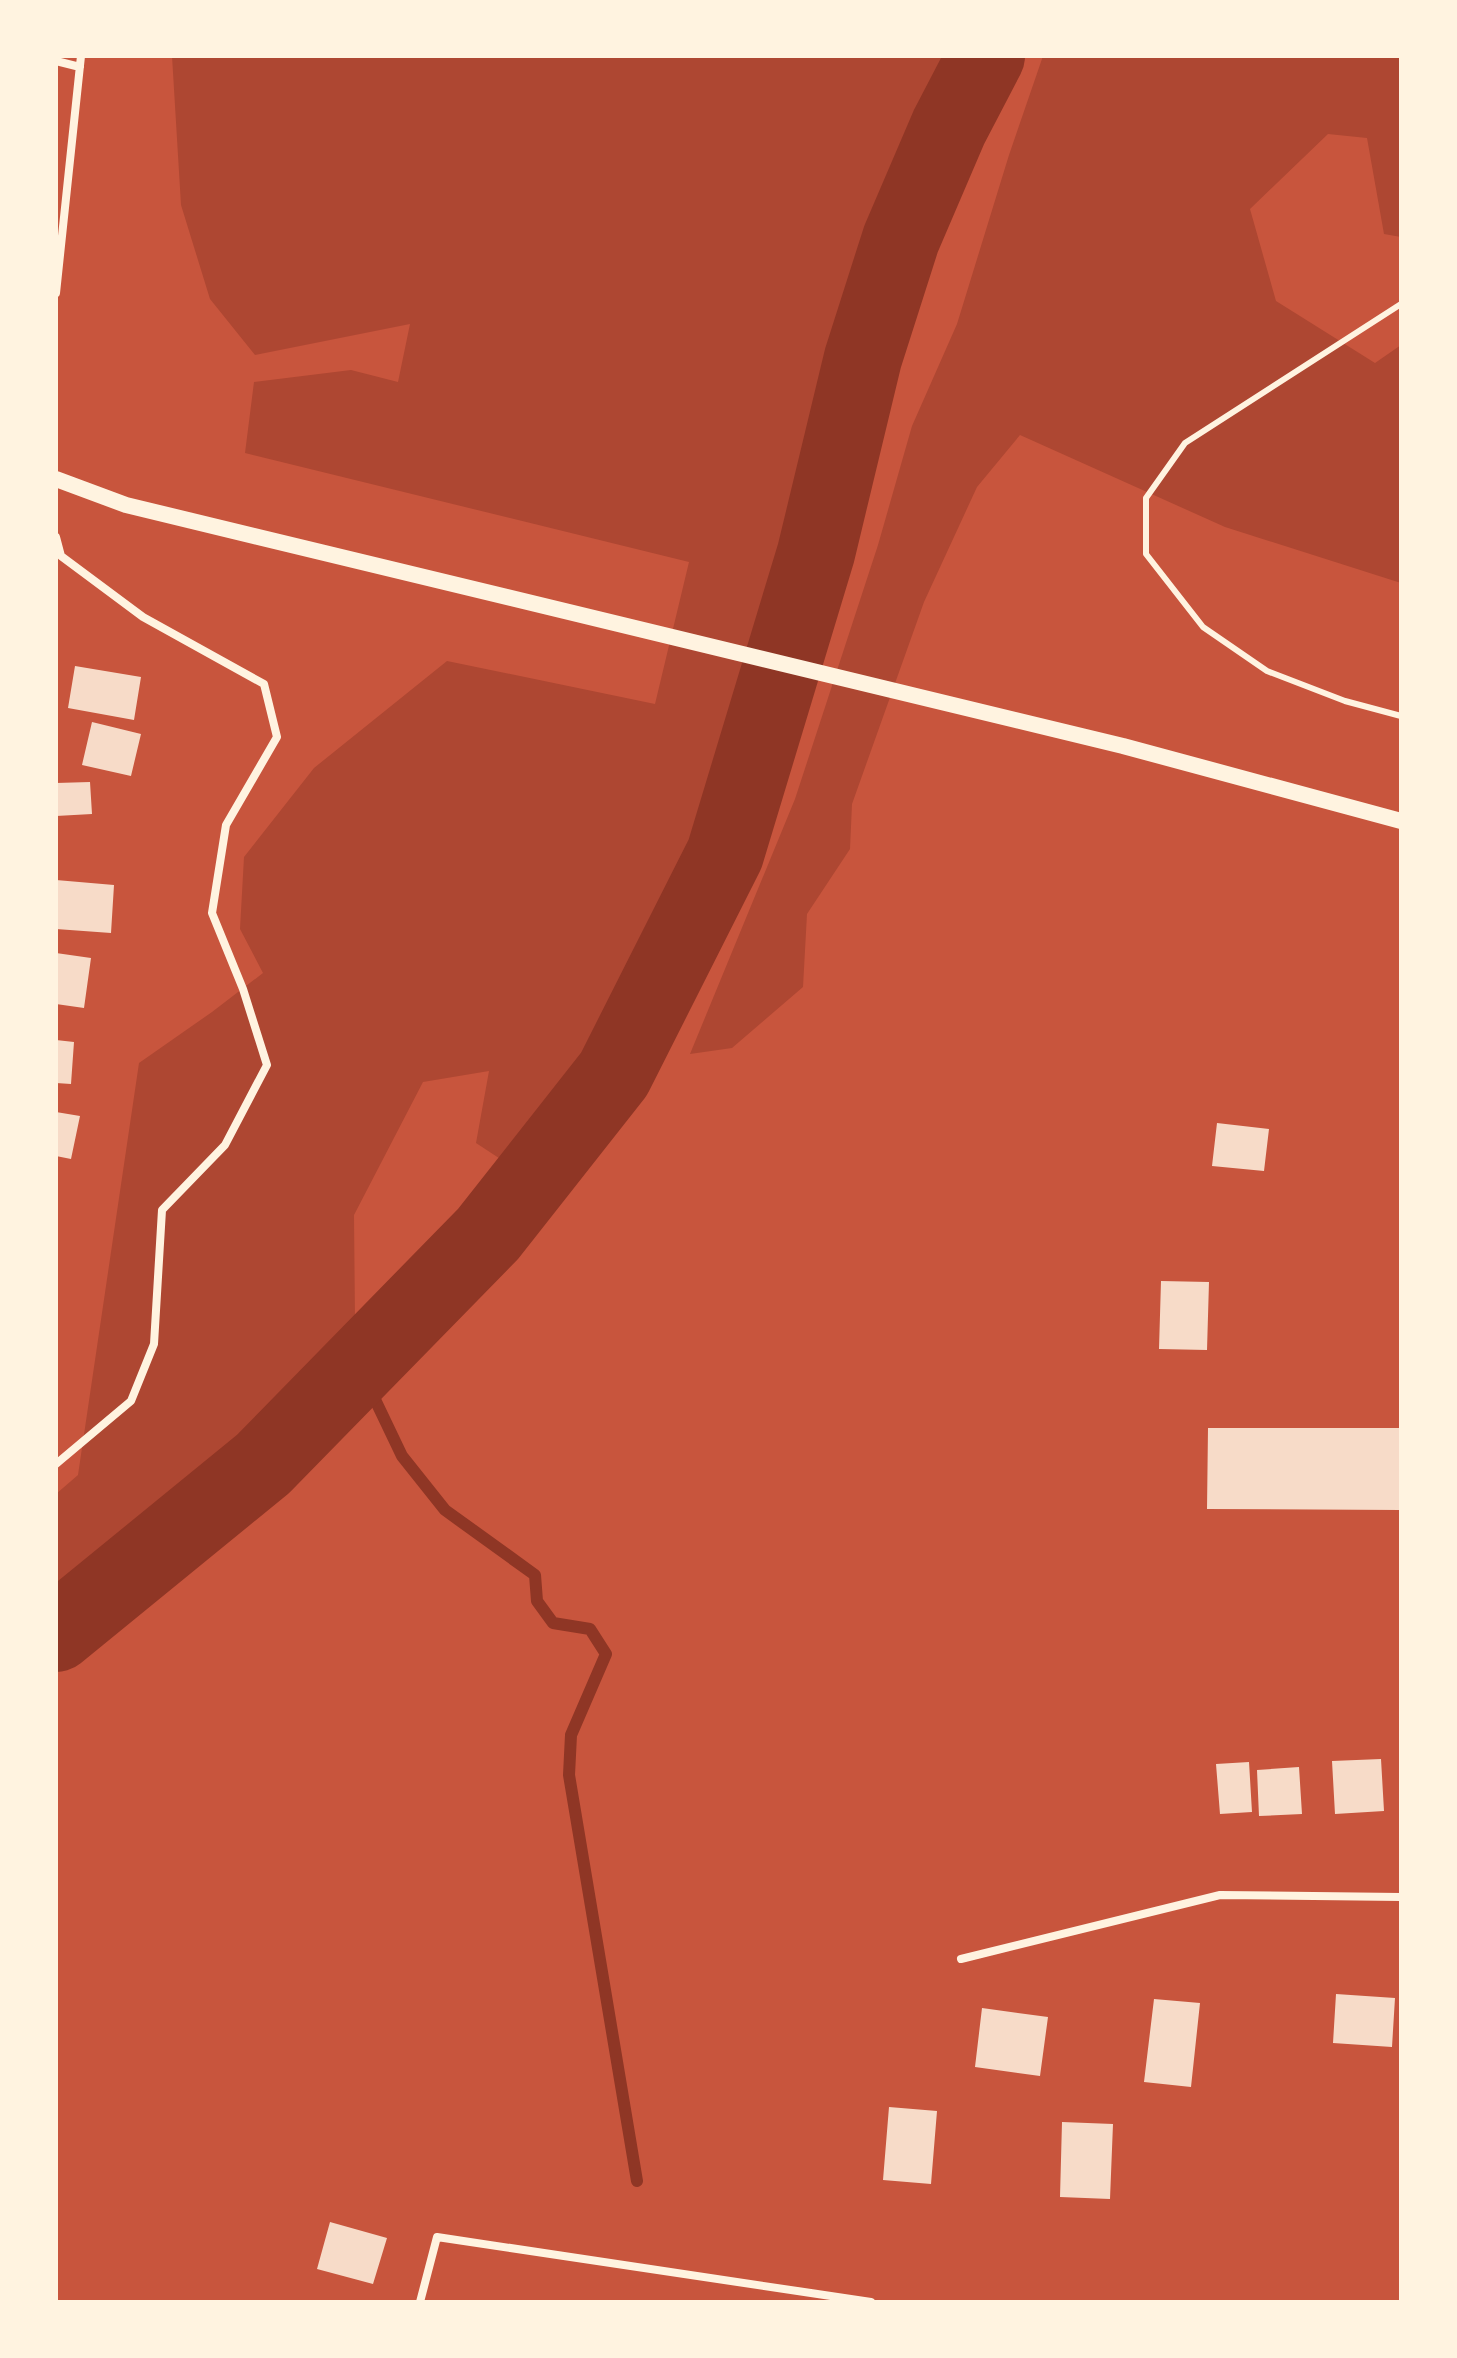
<svg xmlns="http://www.w3.org/2000/svg" width="1457" height="2358" font-family="'Fira Sans',sans-serif">
  <style>
    .green { fill: #ae4732 }
    .lines { fill: none; stroke-linecap: round; stroke-linejoin: round }
    .stream { stroke: #8f3625; stroke-width: 12 }
    .river { stroke: #8f3625; stroke-width: 78 }
    .building { fill: #f7dbc8 }
    .service { stroke: #fff3e0; stroke-width: 6 }
    .minor { stroke: #fff3e0; stroke-width: 8 }
    .secondary { stroke: #fff3e0; stroke-width: 16 }
  </style>
  <rect width="100%" height="100%" fill="#c8553d"/>
  <!-- green -->
  <path class="green" d="M 172,56 L 945,56 L 868,228 L 800,517 L 719,777 L 610,1023 L 551,1139 L 508,1164 L 476,1143 L 489,1071 L 423,1082 L 354,1215 L 355,1320 L 253,1433 L 56,1602 L 56,1494 L 78,1475 L 139,1063 L 212,1012 L 263,973 L 240,929 L 244,857 L 314,768 L 447,661 L 655,704 L 689,562 L 245,453 L 254,382 L 351,370 L 398,382 L 410,324 L 255,355 L 210,299 L 181,205 Z
    M 1043,56 L 1401,56 L 1401,237 L 1384,234 L 1367,138 L 1328,134 L 1250,209 L 1276,301 L 1375,363 L 1401,345 L 1401,583 L 1225,527 L 1020,435 L 977,487 L 924,602 L 852,804 L 850,849 L 807,914 L 803,987 L 732,1048 L 690,1054 L 795,799 L 878,545 L 912,426 L 957,324 L 1009,155 Z"/>
  <g class="lines">
    <!-- stream -->
    <path class="stream" d="M 359,1366 L 402,1456 L 445,1510 L 535,1575 L 537,1601 L 553,1623 L 590,1629 L 606,1654 L 571,1735 L 569,1775 L 637,2181"/>
    <!-- river -->
    <path class="river" d="M 56,1633 L 263,1464 L 488,1234 L 614,1074 L 725,854 L 816,553 L 863,358 L 901,239 L 949,127 L 986,56"/>
  </g>
  <!-- building -->
  <path class="building" d="M 75,666 L 141,677 L 134,720 L 68,708 Z
    M 92,722 L 141,734 L 131,776 L 82,765 Z
    M 90,782 L 92,814 L 56,816 L 56,783 Z
    M 56,880 L 114,885 L 111,933 L 56,929 Z
    M 56,953 L 91,958 L 84,1008 L 56,1004 Z
    M 56,1040 L 74,1042 L 71,1084 L 56,1083 Z
    M 56,1112 L 80,1116 L 71,1159 L 56,1156 Z
    M 1217,1123 L 1269,1129 L 1264,1171 L 1212,1166 Z
    M 1161,1281 L 1209,1282 L 1207,1350 L 1159,1349 Z
    M 1208,1428 L 1401,1428 L 1401,1510 L 1207,1509 Z
    M 1381,1759 L 1384,1811 L 1335,1814 L 1332,1761 Z
    M 1249,1762 L 1252,1812 L 1220,1814 L 1216,1764 Z
    M 1299,1767 L 1302,1814 L 1259,1816 L 1257,1770 Z
    M 1336,1994 L 1395,1998 L 1392,2047 L 1333,2043 Z
    M 1154,1999 L 1200,2003 L 1191,2087 L 1144,2082 Z
    M 982,2008 L 1048,2017 L 1040,2076 L 975,2067 Z
    M 889,2107 L 937,2111 L 931,2184 L 883,2180 Z
    M 1062,2122 L 1113,2124 L 1110,2199 L 1060,2197 Z
    M 330,2222 L 387,2238 L 373,2284 L 317,2269 Z"/>
  <g class="lines">
    <!-- service -->
    <path class="service" d="M 1401,304 L 1185,443 L 1146,498 L 1146,554 L 1203,627 L 1267,671 L 1345,701 L 1401,716"/>
    <!-- minor -->
    <path class="minor" d="M 56,61 L 80,67
      M 56,293 L 81,56
      M 56,537 L 61,556 L 143,617 L 264,684 L 277,737 L 226,825 L 212,913 L 243,989 L 267,1065 L 225,1145 L 162,1210 L 154,1344 L 131,1401 L 56,1464
      M 961,1959 L 1220,1895 L 1401,1897
      M 420,2302 L 437,2237 L 871,2302"/>
    <!-- secondary -->
    <path class="secondary" d="M 56,479 L 126,505 L 1123,746 L 1401,821"/>
  </g>
  <!-- border -->
  <rect width="1457" height="2358" fill="none" stroke="#fff3e0" stroke-width="116"/>
</svg>
